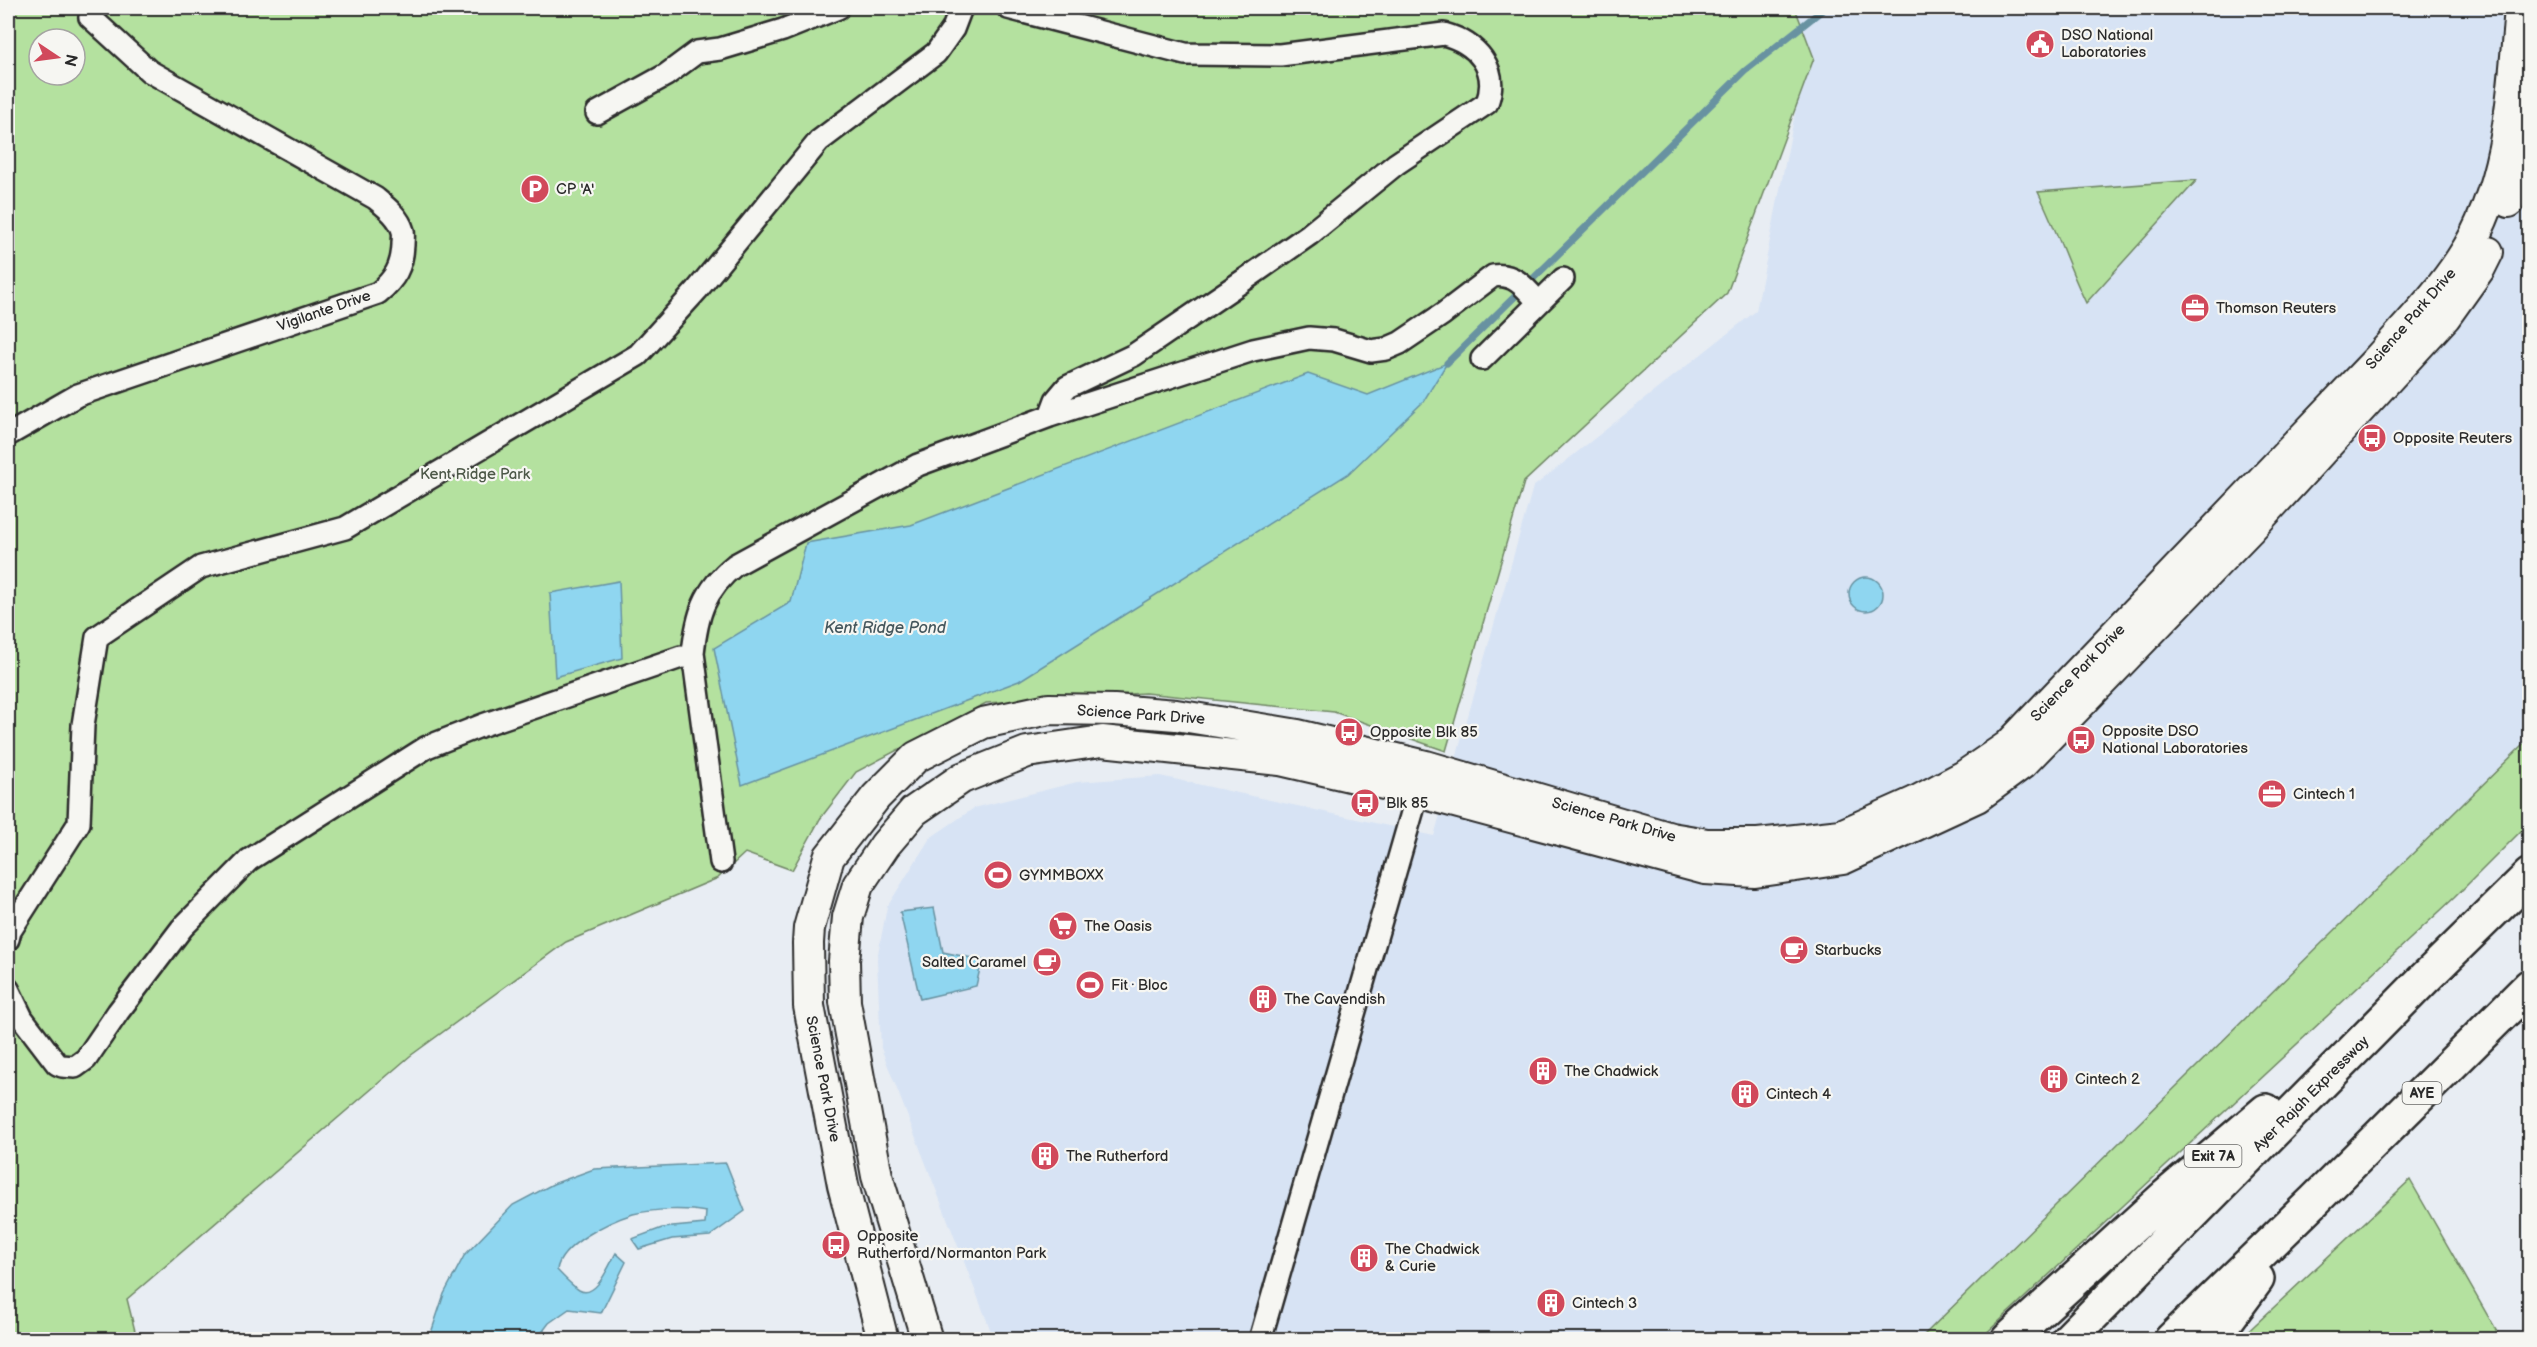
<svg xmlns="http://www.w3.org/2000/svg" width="2537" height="1347" font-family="'Balsamiq Sans',sans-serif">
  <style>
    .built { fill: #d7e3f4 }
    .green { fill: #b4e19f; stroke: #708665; stroke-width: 1.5; fill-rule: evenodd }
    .water { fill: #8fd6f0; stroke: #6792a1; stroke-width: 1.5 }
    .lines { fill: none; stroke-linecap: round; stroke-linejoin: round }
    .stream { stroke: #6792a1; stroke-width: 7 }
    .minor-casing { stroke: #2b2b2b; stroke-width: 26 }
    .secondary-casing { stroke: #2b2b2b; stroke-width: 34 }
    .motorway-casing { stroke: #2b2b2b; stroke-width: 38 }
    .minor { stroke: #f6f6f2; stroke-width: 21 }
    .secondary { stroke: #f6f6f2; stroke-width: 30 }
    .motorway { stroke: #f6f6f2; stroke-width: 33 }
    .labels { text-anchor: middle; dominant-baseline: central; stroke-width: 4.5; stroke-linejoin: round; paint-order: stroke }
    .shield { fill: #f6f6f2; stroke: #686867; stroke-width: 1.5 }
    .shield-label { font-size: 14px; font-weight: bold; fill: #2b2b2b }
    .poi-label { font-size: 15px; fill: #2b2b2b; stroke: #f6f6f2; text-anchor: start }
    .street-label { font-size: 15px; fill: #2b2b2b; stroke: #f6f6f2 }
    .park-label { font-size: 15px; fill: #4d5848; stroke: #f6f6f2 }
    .water-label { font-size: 16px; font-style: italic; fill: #44565c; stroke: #f6f6f2 }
  </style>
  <rect width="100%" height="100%" fill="#e8edf3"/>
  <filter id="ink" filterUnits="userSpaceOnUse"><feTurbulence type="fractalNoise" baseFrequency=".0167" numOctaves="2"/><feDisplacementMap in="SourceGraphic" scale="12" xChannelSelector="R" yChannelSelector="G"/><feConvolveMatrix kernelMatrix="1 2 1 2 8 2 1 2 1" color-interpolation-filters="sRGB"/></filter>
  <g filter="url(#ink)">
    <!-- built -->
    <path class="built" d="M 1784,8 L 2529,8 L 2529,739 L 1920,1339 L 994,1339 L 881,1048 L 877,959 L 887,907 L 930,838 L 974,808 L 1077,782 L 1160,776 L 1434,836 L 1533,487 L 1756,311 L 1801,83 Z"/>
    <!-- green -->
    <path class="green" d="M 8,8 L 1795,8 L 1814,58 L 1727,293 L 1524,482 L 1446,751 L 1334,712 L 1145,693 L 986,703 L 856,772 L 820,819 L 792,870 L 745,853 L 718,878 L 566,942 L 410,1056 L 127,1299 L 137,1339 L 8,1340 ZM 39,39 L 75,39 L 75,75 L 39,75 Z
      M 2197,180 L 2086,303 C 2068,266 2056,228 2038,192 Z
      M 2529,739 L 2529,823 L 2454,898 L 1980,1339 L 1920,1339 Z
      M 2410,1180 L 2501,1339 L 2240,1339 Z"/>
    <!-- water -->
    <path class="water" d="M 1447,363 L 1423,402 L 1348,474 L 1019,681 L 742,785 L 714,648 L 791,602 L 806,543 L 911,525 L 1308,374 L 1368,395 Z
      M1849 594a17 17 0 1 1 34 0a17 17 0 1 1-34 0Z
      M 619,581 L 622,658 L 555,677 L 550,593 Z
      M 934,908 L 943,952 L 982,960 L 976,986 L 920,999 L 900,912 Z
      M 726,1163 L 745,1211 L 710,1236 L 672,1239 L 639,1249 L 632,1239 L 662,1228 L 705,1224 L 706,1212 C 686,1208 653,1209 633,1214 C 610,1221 560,1245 557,1270 C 563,1276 571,1285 579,1290 C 596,1300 609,1265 616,1253 L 626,1262 L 601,1313 L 569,1309 L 549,1323 L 537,1339 L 429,1339 L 444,1294 L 464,1256 L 513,1205 L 553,1184 L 594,1169 Z"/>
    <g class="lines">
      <!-- stream -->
      <path class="stream" d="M 1447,363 L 1745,71 L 1825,8"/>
      <!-- minor casing -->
      <g class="minor-casing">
        <path id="minor" d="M 1008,8 L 1185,54 L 1280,55 L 1444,34 C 1476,43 1500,68 1487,103 L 1396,164 L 1310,234 L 1250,276 L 1134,355 L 1067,387 L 1056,400 L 1050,416
          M 597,113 L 666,75 L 697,52 L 720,49 L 783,30 L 838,8
          M 1482,359 L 1563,279
          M 8,435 L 78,395 L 378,293 C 395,279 402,267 403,245 C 403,240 404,235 403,231 C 399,217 386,207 375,198 L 149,71 L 90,17 L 93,8
          M 721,862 L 693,653 C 697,615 704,590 735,565 L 918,465 L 1050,416 L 1253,350 L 1309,338 L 1334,340 L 1371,351 L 1386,349 L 1400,343 L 1443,314 L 1493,276 C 1514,273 1525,287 1538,302
          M 8,939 L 10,931 L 79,823 L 83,725 L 97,637 L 201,567 L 345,528 L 638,355 L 697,290 L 819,141 L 936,53 L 953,29 L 961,8
          M 8,989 L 22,1018 L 57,1064 L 62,1066 L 75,1067 L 86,1059 L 118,1012 L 182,928 L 249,860 L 427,747 L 483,725 L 681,657
          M 1260,1340 L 1418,792"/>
      </g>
      <!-- secondary casing -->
      <g class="secondary-casing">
        <path id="secondary" d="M 2509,202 L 2530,126
          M 883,1340 L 843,1185 L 809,1006 L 808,943 L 809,928 L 829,857 L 876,797 L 916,757 L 983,723 L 1049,709 L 1114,710 L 1176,715 L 1298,735 L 1426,766 L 1671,838 L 1707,844 L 1758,844 L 1841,835 L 1915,802 L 1964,776 L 2008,746 L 2376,361 C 2405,328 2437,296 2461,259 C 2509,187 2513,91 2520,8
          M 927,1340 L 877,1176 L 845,1002 L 844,961 L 848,917 L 858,885 L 885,845 L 914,811 L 962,778 L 1027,752 L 1102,741 L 1280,760 L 1418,792 L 1705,869 L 1755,872 L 1843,859 L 1977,797 L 2022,764 L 2249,530 L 2445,317 L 2480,268 L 2488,252"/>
      </g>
      <!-- motorway casing -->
      <g class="motorway-casing">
        <path id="motorway" d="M 2008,1340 L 2166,1196 L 2266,1111
          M 2068,1340 L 2424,979 L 2530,875
          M 2171,1340 L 2315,1200 L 2530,986
          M 2212,1340 L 2257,1279"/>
      </g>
      <!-- minor -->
      <use href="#minor" class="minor"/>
      <!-- secondary -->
      <use href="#secondary" class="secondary"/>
      <!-- motorway -->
      <use href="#motorway" class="motorway"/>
    </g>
  </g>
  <!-- icons -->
  <defs>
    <g id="civic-disc" transform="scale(1.5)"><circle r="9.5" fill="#d1495b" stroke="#f6f6f2"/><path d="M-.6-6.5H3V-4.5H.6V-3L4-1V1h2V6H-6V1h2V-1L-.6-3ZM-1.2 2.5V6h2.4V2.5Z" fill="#fff"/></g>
    <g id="parking-disc" transform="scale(1.5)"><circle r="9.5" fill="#d1495b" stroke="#f6f6f2"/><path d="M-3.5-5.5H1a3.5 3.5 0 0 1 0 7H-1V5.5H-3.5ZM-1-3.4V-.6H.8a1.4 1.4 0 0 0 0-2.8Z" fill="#fff"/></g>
    <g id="office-disc" transform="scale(1.5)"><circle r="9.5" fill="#d1495b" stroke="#f6f6f2"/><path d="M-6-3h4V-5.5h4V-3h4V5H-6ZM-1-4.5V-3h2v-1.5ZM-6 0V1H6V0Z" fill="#fff"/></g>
    <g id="bus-disc" transform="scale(1.5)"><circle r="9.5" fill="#d1495b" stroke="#f6f6f2"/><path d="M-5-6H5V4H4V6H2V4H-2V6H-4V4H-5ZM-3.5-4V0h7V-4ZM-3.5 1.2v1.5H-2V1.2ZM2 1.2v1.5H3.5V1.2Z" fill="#fff"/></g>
    <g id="stadium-disc" transform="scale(1.5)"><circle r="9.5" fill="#d1495b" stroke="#f6f6f2"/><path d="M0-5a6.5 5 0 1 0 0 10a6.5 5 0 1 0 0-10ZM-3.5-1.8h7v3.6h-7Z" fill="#fff"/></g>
    <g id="supermarket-disc" transform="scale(1.5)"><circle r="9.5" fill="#d1495b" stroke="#f6f6f2"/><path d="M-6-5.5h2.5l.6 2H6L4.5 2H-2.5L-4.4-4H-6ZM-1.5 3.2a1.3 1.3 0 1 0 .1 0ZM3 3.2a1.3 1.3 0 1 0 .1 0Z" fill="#fff"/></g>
    <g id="cafe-disc" transform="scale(1.5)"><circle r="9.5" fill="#d1495b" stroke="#f6f6f2"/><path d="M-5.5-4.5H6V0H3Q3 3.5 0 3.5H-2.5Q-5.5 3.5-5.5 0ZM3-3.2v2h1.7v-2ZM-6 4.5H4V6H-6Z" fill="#fff"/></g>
    <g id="building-disc" transform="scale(1.5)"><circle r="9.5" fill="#d1495b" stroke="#f6f6f2"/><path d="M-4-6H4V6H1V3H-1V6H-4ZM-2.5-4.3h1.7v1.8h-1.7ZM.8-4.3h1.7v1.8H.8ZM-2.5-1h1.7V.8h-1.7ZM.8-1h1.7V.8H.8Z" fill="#fff"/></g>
  </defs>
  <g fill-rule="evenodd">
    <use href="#civic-disc" x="2040" y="44"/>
    <use href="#parking-disc" x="535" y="189"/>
    <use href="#office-disc" x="2195" y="308"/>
    <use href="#bus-disc" x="2372" y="438"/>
    <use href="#bus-disc" x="1349" y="732"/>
    <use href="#bus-disc" x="2081" y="740"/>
    <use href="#office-disc" x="2272" y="794"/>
    <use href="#bus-disc" x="1365" y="803"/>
    <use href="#stadium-disc" x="998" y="875"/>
    <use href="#supermarket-disc" x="1063" y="926"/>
    <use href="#cafe-disc" x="1794" y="950"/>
    <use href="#cafe-disc" x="1047" y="962"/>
    <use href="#stadium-disc" x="1090" y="985"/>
    <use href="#building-disc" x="1263" y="999"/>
    <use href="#building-disc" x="1543" y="1071"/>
    <use href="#building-disc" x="2054" y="1079"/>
    <use href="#building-disc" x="1745" y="1094"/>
    <use href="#building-disc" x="1045" y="1156"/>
    <use href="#bus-disc" x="836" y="1245"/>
    <use href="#building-disc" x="1364" y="1258"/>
    <use href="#building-disc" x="1551" y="1303"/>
  </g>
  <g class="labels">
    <!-- shield labels -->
    <g class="shield">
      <rect x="2402.5" y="1082" width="39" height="22" rx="4.5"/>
      <rect x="2184.5" y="1145" width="57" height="22" rx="4.5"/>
    </g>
    <g class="shield-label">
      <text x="2422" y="1093">AYE</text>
      <text x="2213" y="1156">Exit 7A</text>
    </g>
    <!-- poi labels -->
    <g class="poi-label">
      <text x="2061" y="35">DSO National<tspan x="2061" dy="17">Laboratories</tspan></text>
      <text x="556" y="189">CP 'A'</text>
      <text x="2216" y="308">Thomson Reuters</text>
      <text x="2393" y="438">Opposite Reuters</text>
      <text x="2102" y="731">Opposite DSO<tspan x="2102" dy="17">National Laboratories</tspan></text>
      <text x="1370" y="732">Opposite Blk 85</text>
      <text x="2293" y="794">Cintech 1</text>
      <text x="1386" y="803">Blk 85</text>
      <text x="1019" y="875">GYMMBOXX</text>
      <text x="1084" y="926">The Oasis</text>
      <text x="1815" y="950">Starbucks</text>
      <text x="1026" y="962" text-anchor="end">Salted Caramel</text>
      <text x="1111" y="985">Fit · Bloc</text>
      <text x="1284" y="999">The Cavendish</text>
      <text x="1564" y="1071">The Chadwick</text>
      <text x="2075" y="1079">Cintech 2</text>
      <text x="1766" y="1094">Cintech 4</text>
      <text x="1066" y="1156">The Rutherford</text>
      <text x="857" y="1236">Opposite<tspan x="857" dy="17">Rutherford/Normanton Park</tspan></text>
      <text x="1385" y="1249">The Chadwick<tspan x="1385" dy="17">&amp; Curie</tspan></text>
      <text x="1572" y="1303">Cintech 3</text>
    </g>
    <!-- street labels -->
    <g class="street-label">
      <text transform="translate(324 311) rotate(-19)">Vigilante Drive</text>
      <text transform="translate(2411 319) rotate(-49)">Science Park Drive</text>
      <text transform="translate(2078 673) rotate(-46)">Science Park Drive</text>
      <text transform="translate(1141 715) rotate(4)">Science Park Drive</text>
      <text transform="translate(1614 820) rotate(16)">Science Park Drive</text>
      <text transform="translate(823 1079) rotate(79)">Science Park Drive</text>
      <text transform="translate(2311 1094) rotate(-45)">Ayer Rajah Expressway</text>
    </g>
    <!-- park labels -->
    <g class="park-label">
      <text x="475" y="474">Kent Ridge Park</text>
    </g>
    <!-- water labels -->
    <g class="water-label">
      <text x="885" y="628">Kent Ridge Pond</text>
    </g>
  </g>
  <!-- margin -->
  <rect width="2537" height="1347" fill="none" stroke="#f6f6f2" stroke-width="30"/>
  <rect x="15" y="15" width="2507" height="1317" fill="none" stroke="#2b2b2b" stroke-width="2" filter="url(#ink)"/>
  <!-- north arrow -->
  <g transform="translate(57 57) rotate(103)"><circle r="28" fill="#f6f6f2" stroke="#a5a5a2" stroke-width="1.5"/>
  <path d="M0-4.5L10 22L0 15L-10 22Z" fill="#d1495b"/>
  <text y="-9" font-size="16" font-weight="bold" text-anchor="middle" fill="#2b2b2b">N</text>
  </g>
</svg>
